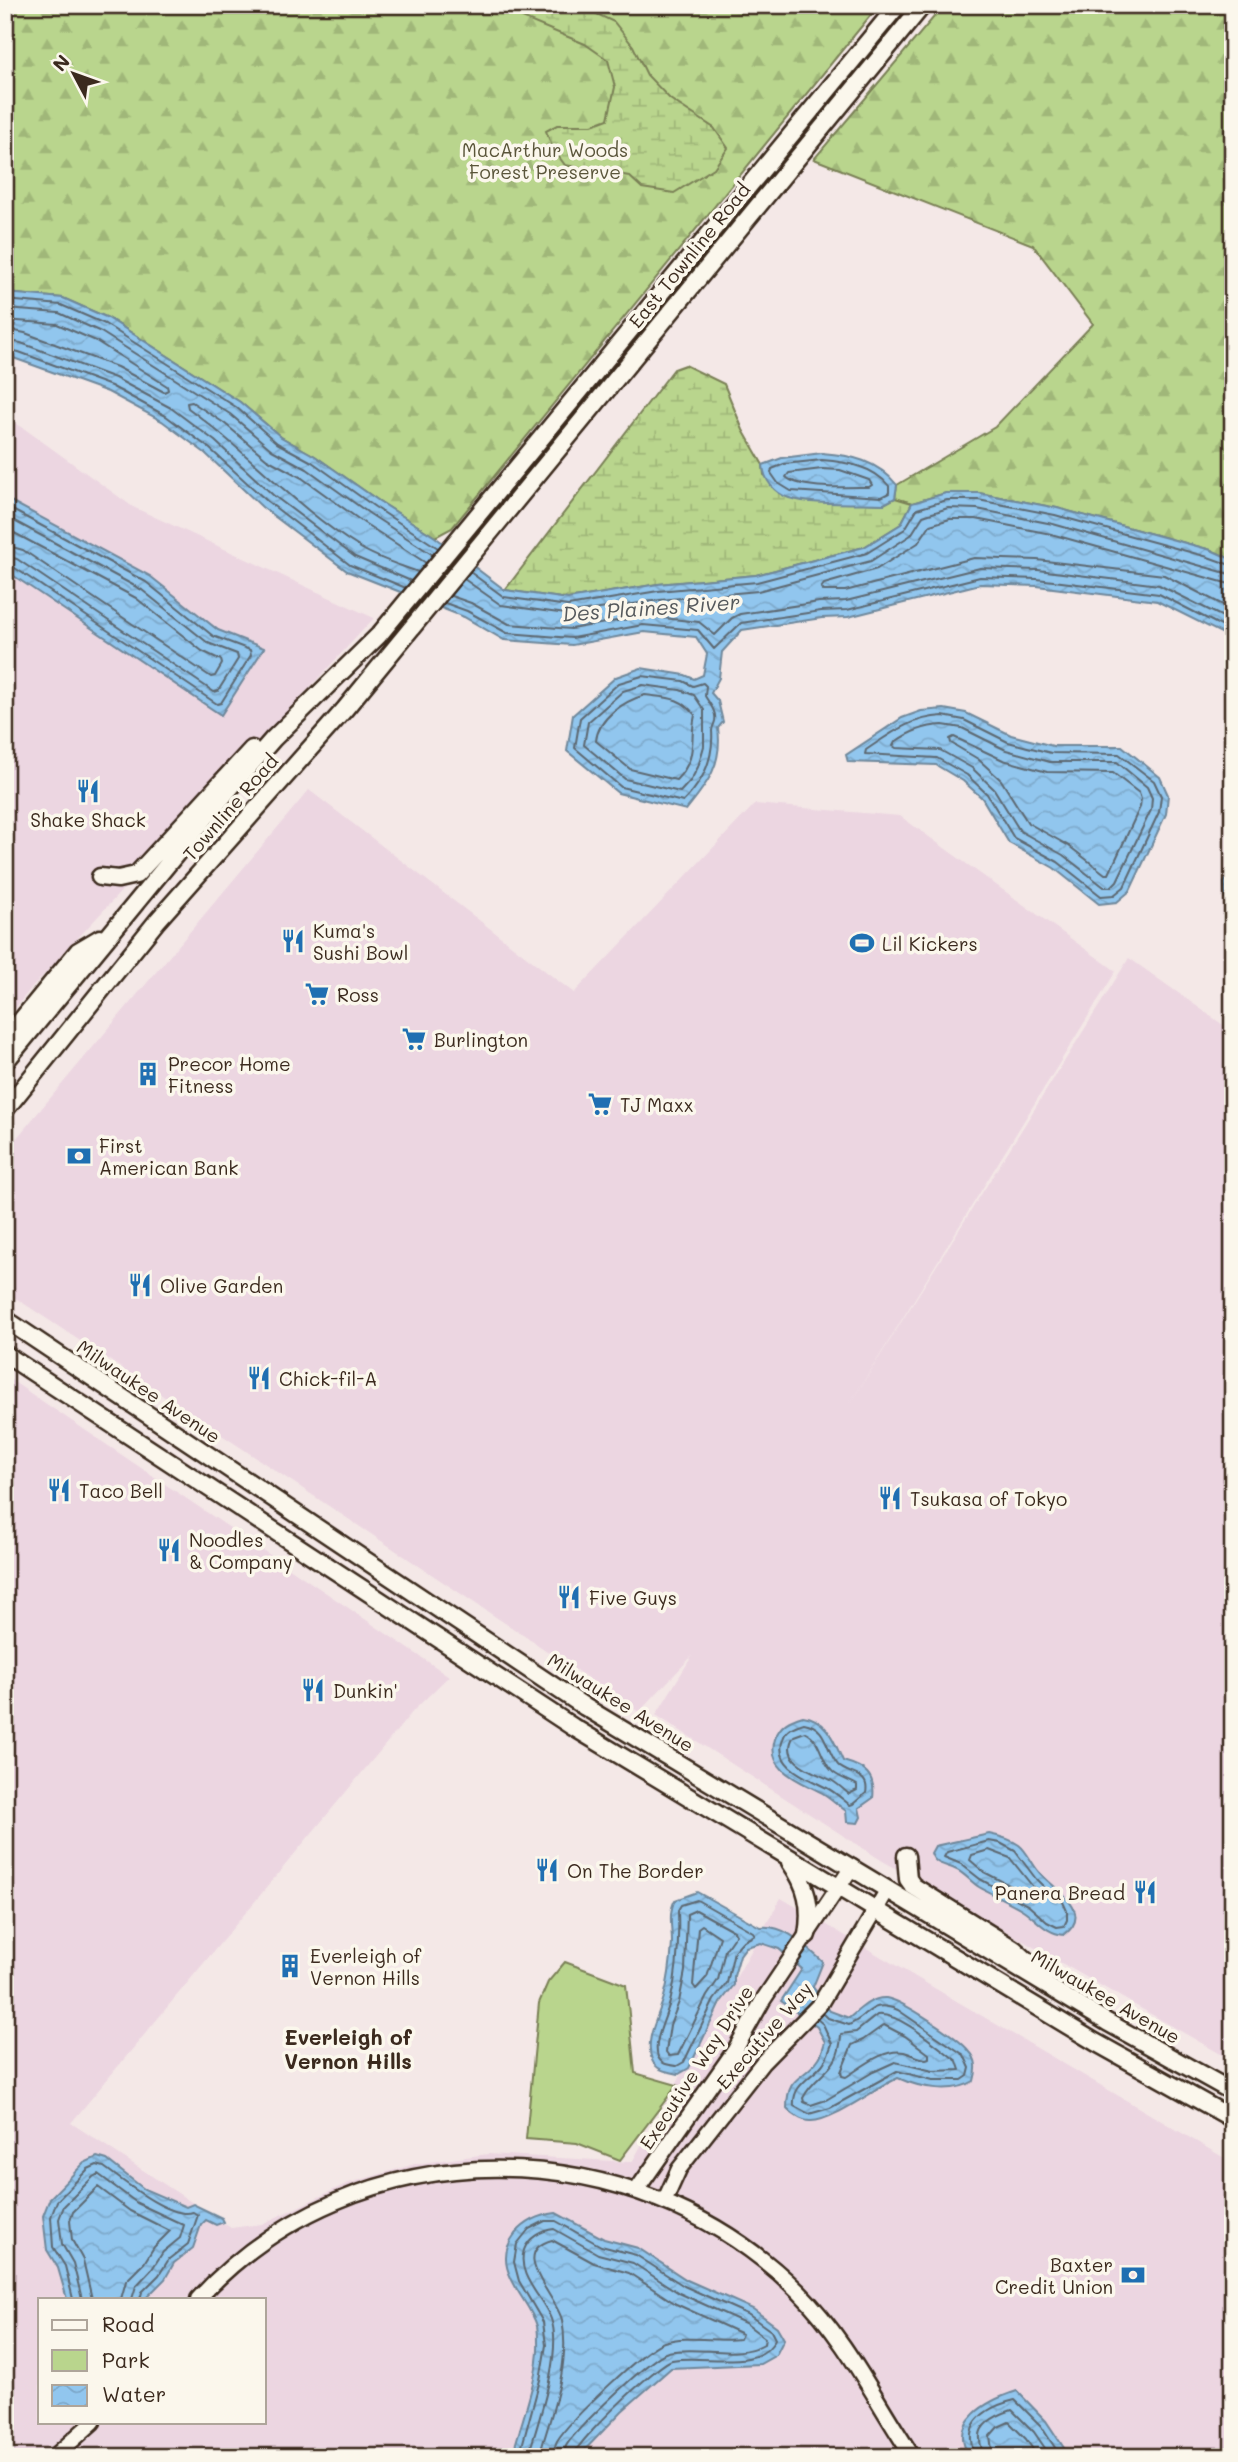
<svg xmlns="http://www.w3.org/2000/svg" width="1238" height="2462" font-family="Mali,sans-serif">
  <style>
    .built { fill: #ecd6e1; fill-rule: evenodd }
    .green { fill: #b9d58d; stroke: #7a8056; stroke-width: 2 }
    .forest { fill: url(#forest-firs); stroke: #7a8056; stroke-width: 2 }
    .wetland { fill: url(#wetland-marsh); stroke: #7a8056; stroke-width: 2 }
    .water { fill: url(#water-waves); stroke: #6f889b; stroke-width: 2 }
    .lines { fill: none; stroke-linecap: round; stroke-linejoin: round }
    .shore { stroke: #5d6871; stroke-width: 2 }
    .secondary-casing { stroke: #3b2a1e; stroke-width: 19 }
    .primary-casing { stroke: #3b2a1e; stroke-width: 21 }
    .secondary { stroke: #fbf7ec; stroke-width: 14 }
    .primary { stroke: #fbf7ec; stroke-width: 16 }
    .labels { text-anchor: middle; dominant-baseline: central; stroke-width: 7; stroke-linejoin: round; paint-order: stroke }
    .park-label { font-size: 19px; fill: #5a553a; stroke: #fbf7ec }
    .street-label { font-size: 19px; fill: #3b2a1e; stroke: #fbf7ec }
    .poi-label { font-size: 19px; fill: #3b2a1e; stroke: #fbf7ec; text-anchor: start }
    .water-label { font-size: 21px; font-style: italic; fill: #55595c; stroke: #fbf7ec }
    .neighbourhood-label { font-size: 21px; font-weight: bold; fill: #3b2a1e; stroke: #fbf7ec }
  </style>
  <defs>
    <pattern id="forest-firs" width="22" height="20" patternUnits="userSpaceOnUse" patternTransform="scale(1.75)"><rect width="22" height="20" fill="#b9d58d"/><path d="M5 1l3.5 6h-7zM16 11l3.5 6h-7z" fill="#a0b779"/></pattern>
    <pattern id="wetland-marsh" width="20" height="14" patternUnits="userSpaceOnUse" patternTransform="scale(1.75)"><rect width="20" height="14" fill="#b9d58d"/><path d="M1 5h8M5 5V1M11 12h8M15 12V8" fill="none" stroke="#a0b779"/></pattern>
    <pattern id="water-waves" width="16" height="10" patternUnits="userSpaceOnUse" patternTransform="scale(1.75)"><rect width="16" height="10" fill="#91c6ee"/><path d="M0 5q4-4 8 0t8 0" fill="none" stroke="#7eaacc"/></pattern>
  </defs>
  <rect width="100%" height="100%" fill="#f4e8e7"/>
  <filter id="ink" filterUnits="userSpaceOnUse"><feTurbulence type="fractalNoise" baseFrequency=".0143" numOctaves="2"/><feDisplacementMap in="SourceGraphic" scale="14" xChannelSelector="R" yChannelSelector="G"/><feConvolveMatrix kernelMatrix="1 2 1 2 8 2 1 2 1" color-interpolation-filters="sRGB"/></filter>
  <g filter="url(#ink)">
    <!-- built -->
    <path class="built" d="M 5,418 L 22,427 L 133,507 L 374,618 L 29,991 L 5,1020 Z
      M 309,790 L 574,993 L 755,804 L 900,816 L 1116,971 L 850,1404 L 1129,958 L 1233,1032 L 1233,2061 L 881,1860 L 656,1715 L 692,1656 L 639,1712 L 5,1291 L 5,1152 Z
      M 5,1376 L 449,1676 L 414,1710 L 71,2123 L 231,2228 L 262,2224 L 346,2184 L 415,2164 L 488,2154 L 632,2162 L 781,1898 L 1233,2163 L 1233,2457 L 5,2457 ZM 40,2299 L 264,2299 L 264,2422 L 40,2422 Z"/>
    <!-- green -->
    <path class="green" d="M 565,1962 L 626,1985 L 635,2073 L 677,2085 L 620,2160 L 577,2143 L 526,2139 L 539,2003 L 548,1982 Z"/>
    <!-- forest -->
    <path class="forest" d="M 5,5 L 879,5 L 452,528 L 435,537 L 379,501 L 315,456 L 281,437 L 240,402 L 108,318 L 63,298 L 5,293 Z
      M 944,5 L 1233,5 L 1233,560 L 1211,550 L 1057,508 L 979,493 L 946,493 L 912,503 L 895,498 L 897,485 L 995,427 L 1093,324 L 1033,245 L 814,159 Z"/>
    <!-- wetland -->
    <path class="wetland" d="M 506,5 L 578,5 L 614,22 L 633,46 L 647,75 L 670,99 L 714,128 L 728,148 L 714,168 L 674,193 L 642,188 L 629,176 L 565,165 L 553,149 L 546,131 L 557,125 L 592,125 L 608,119 L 615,87 L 608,60 L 585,44 L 522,18 Z
      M 685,365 L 724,384 L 743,430 L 763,465 L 764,475 L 803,500 L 884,504 L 895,498 L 912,503 L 901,524 L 864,547 L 756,575 L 658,584 L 568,599 L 505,590 L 674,369 Z"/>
    <!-- water -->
    <path class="water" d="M 5,293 L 63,298 L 108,318 L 240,402 L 281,437 L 315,456 L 379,501 L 435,537 L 505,590 L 568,599 L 658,584 L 756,575 L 864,547 L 901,524 L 912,503 L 946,493 L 979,493 L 1057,508 L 1211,550 L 1233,560 L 1233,639 L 1157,601 L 1037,586 L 980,584 L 848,617 L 822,618 L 742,630 L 722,652 L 719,678 L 711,693 L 718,701 L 723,722 L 718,728 C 723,764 708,783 686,810 L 618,793 L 567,751 L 573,715 L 616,677 L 641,668 L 685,675 L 694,679 L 703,675 L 707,654 L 696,637 L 644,632 L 572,645 L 504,640 L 464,617 L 347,571 L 262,507 L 205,453 L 162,421 L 108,392 L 5,355 Z
      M 822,453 C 851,455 878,461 897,485 L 895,498 L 884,504 C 859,503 810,505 789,498 C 774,493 764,480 763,465 L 782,458 Z
      M 5,498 L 150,576 L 218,630 L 264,648 L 221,715 L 5,570 Z
      M 944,709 L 966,713 L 1011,735 L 1053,746 L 1122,746 L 1160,777 L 1168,795 L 1166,814 L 1130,891 L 1117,902 L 1099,904 L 1054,868 L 1009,843 L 982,798 L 963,781 L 936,765 L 848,762 L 846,755 L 902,718 L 921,711 Z
      M 1233,866 L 1233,903 L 1225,898 L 1224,883 Z
      M 803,1716 C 827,1719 834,1741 843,1761 C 864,1767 876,1774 873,1798 L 859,1808 L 861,1817 L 858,1823 L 847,1822 L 846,1811 C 839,1806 832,1799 824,1794 C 803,1782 765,1771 775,1739 C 780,1724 790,1720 803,1716 Z
      M 989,1834 C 999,1836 1010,1839 1019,1845 C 1027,1851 1032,1864 1039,1872 C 1053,1889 1096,1911 1064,1935 C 1045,1933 1038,1920 1023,1910 C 1009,1901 993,1895 979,1887 C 971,1882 965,1874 957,1870 C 946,1864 935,1866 931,1853 L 935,1846 Z
      M 697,1892 L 760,1927 C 786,1924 805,1946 823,1962 L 813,1987 L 830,2011 L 849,2018 C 860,2009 871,1997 886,1998 C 902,2000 959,2038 969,2051 C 978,2060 977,2070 974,2081 C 953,2094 920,2088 898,2078 C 877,2087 830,2123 810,2121 C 801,2121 792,2114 787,2108 C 787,2074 804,2081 819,2058 C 822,2054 823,2047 825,2042 L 817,2027 L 781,2001 L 802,1969 L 779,1949 L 761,1943 L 746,1947 L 740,1955 L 734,1976 L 734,1985 L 720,2003 L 689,2068 L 679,2074 C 669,2072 656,2071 652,2060 C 644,2039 659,2016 664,1997 C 669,1979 671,1960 672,1943 C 672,1928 668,1913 675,1900 Z
      M 97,2157 L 107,2160 L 144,2189 L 186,2207 L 193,2204 L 222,2218 L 224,2222 L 216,2225 L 206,2220 L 201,2225 L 193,2248 L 174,2263 L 165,2279 L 145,2299 L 67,2299 L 58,2268 L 47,2250 L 43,2216 L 50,2198 L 84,2163 Z
      M 556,2213 L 604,2239 L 638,2248 L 687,2280 L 753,2309 L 777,2327 L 784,2339 L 776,2355 L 760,2364 L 671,2368 L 622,2411 L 578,2457 L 512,2457 C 520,2426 540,2373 538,2342 C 538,2337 538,2331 537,2326 C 529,2298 488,2268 515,2234 C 526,2221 539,2215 556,2213 Z
      M 1017,2391 L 1046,2421 L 1070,2457 L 970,2457 C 946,2421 989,2400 1017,2391 Z"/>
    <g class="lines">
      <!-- shore -->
      <path class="shore" d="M 5,300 L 61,305 L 105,324 L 236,407 L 277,443 L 312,462 L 375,507 L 438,548
        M 5,309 L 59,313 L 101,332 L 230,414 L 272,450 L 307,469 L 370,514 L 433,555
        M 5,320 L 57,324 L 96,341 L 167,386 L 168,390 L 164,392 L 117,367 L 25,333 L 5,329
        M 5,340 L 21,343 L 115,378 L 171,408 L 215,441 L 273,495 L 355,557 L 411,581
        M 5,349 L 19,352 L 111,386 L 166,416 L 209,448 L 267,501 L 350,565 L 406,588
        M 822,460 C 846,462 873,466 889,486 L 889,493 L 881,497 L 791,491 L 778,483 L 771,473 L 772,469 L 784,464 Z
        M 822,469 L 840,470 L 869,480 L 872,485 L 869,487 C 849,487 800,490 786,477 L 789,473 Z
        M 5,506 L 146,582 L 213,636 L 250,650 L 251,655 L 221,703 L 217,704 L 12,566 L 5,565
        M 5,516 L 142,590 L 208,643 L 237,654 L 238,659 L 218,691 L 214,692 L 17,559 L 5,556
        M 5,528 L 136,598 L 202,651 L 221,660 L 222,664 L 215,676 L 211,677 L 23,550 L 5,545
        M 418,572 C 399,565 376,558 359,547 C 296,508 247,451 188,408 L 187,403 L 192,402 L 224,423 L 267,459 L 302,478 L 364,523 L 426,563
        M 470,572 L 504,597 L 568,606 L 658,591 L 757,582 L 867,553 L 905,529 L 917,509 L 947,500 L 978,500 L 1055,515 L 1208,557 L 1233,566
        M 464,579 L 501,605 L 566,614 L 660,600 L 758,591 L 871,561 L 911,535 L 923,516 L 948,508 L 977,509 L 1053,524 L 1233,575
        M 1233,585 L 1051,534 L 976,519 L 950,519 L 930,525 L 918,543 L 877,569 L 824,584 L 821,588 L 824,591 L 845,591 L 974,558 L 1037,560 L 1164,575 L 1233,610
        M 451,596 L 471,603 L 509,624 L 571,629 L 645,616 L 699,622 L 715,635 L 732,618 L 740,614 L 819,602 L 846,601 L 980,568 L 1038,570 L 1159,585 L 1233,622
        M 445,603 L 467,611 L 507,633 L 572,638 L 643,625 L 698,630 L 714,649 L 741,623 L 821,611 L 847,610 L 980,577 L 1037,579 L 1159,594 L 1233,632
        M 642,676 L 683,681 L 693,686 L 703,683 L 706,686 L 705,696 C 709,703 717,712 715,721 C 714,725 712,728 712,731 C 714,759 703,782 683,802 L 621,787 L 575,748 L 580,718 L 619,683 Z
        M 643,685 L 680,690 L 694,695 L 704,710 L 704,746 L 698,767 L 691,780 L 680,792 L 625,779 L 584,745 L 588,722 L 623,691 Z
        M 645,695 C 667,698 680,696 695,715 C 689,741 699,757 676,780 L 630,769 L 596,741 C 598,718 624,701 645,695 Z
        M 943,716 L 964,720 L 1008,742 L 1051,753 L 1119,754 L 1154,781 L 1161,796 L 1159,812 L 1124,887 L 1114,895 L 1101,896 L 1058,862 L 1014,838 L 987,794 L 967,775 L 937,758 L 865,754 L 866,750 C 893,732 910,718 943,716 Z
        M 943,725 L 962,728 L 1006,750 L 1050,762 L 1117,762 L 1147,787 L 1152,798 L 1151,810 L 1117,881 L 1111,887 L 1104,887 L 1063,855 L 1020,831 L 994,789 L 972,768 L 940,750 L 896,748 L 893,746 L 895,742 C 911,731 924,726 943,725 Z
        M 954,737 L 1003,760 L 1047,772 L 1113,773 L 1139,793 L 1141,799 L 1140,807 L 1109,874 L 1105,874 L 1069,846 L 1028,823 L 1001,780 L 978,759 L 951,743 L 950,739 Z
        M 804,1723 C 828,1727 825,1750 838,1765 C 848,1776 870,1772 866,1793 L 853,1804 L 850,1805 C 842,1799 835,1792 827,1788 C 808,1778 773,1767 783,1739 C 786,1729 794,1726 804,1723 Z
        M 805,1732 C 821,1739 820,1758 831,1770 C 836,1777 849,1780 857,1785 L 857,1790 L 849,1794 C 843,1789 838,1784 831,1780 C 814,1772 778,1761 794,1736 Z
        M 989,1841 L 1000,1843 L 1015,1851 L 1036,1879 L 1055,1898 L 1063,1902 L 1067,1911 L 1067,1920 L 1064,1926 L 1057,1927 L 1047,1922 L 1029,1906 L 980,1879 L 961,1864 L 944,1857 L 947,1852 Z
        M 989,1850 L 1010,1858 L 1037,1892 L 1036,1897 L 1032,1897 L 984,1872 L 970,1860 L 972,1855 Z
        M 697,1900 L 753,1932 L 755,1935 L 742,1942 L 734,1951 L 727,1983 L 714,2000 L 684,2062 L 677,2066 C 669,2065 662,2065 658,2057 C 652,2041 668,2014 671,1998 C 678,1969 679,1940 678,1910 L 681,1905 Z
        M 696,1910 L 734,1931 L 736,1934 L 725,1950 L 718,1980 L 707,1996 L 678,2055 L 669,2056 L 666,2052 L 670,2025 L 679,2002 L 685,1971 L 687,1914 Z
        M 702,1925 L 720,1937 L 707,1977 L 696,1989 L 693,1985 L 698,1928 Z
        M 877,2015 C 900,2012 939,2048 957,2061 L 960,2070 L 933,2071 L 895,2062 L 873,2072 L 826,2100 L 811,2105 L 804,2102 L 803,2098 C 817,2071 840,2073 841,2034 L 856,2032 Z
        M 817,2019 L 823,2024 L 832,2044 C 829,2051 827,2059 822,2065 C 810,2079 792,2085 794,2106 L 809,2114 L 830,2108 L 897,2071 L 933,2080 L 962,2080 L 968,2076 L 970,2068 L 964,2055 L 898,2010 C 870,1999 871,2015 849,2025 L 828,2018 L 823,2013
        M 884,2025 L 905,2036 L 929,2054 L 929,2058 L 926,2059 C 918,2058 912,2054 904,2052 C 884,2048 862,2067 846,2077 L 842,2076 L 841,2072 L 852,2045 L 863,2040 Z
        M 73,2299 L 65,2266 L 53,2247 L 51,2217 L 57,2201 L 88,2169 L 97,2165 L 104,2167 C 122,2180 171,2220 193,2212 L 198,2215 L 188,2244 L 169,2259 L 159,2275 L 142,2292 L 140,2299
        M 82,2299 L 73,2263 L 62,2244 L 59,2219 L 64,2206 L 93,2177 L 98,2174 L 137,2203 L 184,2225 L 180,2238 L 163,2252 L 152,2269 L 136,2286 L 132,2299
        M 92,2299 L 83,2260 L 72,2240 L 70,2221 L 73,2212 L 98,2187 L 130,2211 L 170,2231 L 154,2247 L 144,2263 L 126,2281 L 121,2299
        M 519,2457 L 540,2380 L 546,2345 L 543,2322 L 519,2281 L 514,2262 L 517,2244 L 529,2229 L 545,2221 L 556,2221 L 601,2246 L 636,2255 L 684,2286 L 749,2315 L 771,2331 L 775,2339 C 762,2372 701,2354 672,2360 C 657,2364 574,2444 573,2457
        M 528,2457 C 538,2422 563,2352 551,2319 C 543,2297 516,2276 524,2250 C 528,2238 542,2230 554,2229 L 598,2254 L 633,2263 L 679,2293 L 745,2323 L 765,2338 L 764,2344 C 736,2360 699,2345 668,2352 C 652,2356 575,2430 566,2446 C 564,2451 564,2452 564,2457
        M 539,2457 C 551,2414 571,2365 562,2320 C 557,2297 507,2252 552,2240 L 594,2263 L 629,2273 L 676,2304 L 742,2334 L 740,2339 C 715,2342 688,2335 664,2342 C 645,2348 568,2422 557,2441 C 554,2446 554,2451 554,2457
        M 974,2457 C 973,2449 970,2441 971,2434 C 973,2414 998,2404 1015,2400 L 1041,2426 L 1061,2457
        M 983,2457 C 983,2451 980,2445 980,2439 C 978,2423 1000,2414 1012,2410 L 1034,2432 L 1051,2457
        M 993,2457 L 990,2436 L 998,2427 L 1009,2422 L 1026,2439 L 1038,2457"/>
      <!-- secondary casing -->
      <g class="secondary-casing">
        <path id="secondary" d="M 636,2191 L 735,2050 L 763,2000 L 852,1867
          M 664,2202 L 679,2169 L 763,2062 L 820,2004 L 888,1889
          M 198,2299 C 357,2125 635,2128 799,2292 C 847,2340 876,2402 913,2457
          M 54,2457 L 93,2422"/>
      </g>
      <!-- primary casing -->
      <g class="primary-casing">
        <path id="primary" d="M 100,877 L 118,879 L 136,875 L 252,749
          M 5,1040 L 78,951 L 100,938
          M 5,1062 L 232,786 L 273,739 L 379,635 L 898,5
          M 5,1110 L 157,921 L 345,709 L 923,5
          M 5,1319 L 585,1707 L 1107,2022 L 1233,2092
          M 5,1354 L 573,1727 L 1095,2042 L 1233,2119
          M 906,1856 L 908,1879 L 913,1886 L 1014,1949 L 1045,1977
          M 790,1862 C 807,1886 812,1906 807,1935"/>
      </g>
      <!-- secondary -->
      <use href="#secondary" class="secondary"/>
      <!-- primary -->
      <use href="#primary" class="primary"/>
    </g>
  </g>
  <!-- icons -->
  <defs>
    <g id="restaurant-bare" transform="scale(1.89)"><path d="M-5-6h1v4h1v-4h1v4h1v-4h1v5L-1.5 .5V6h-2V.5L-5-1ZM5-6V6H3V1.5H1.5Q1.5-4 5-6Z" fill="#1f6fb2" stroke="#fbf7ec" stroke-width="2.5" paint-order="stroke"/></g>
    <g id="stadium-bare" transform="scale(1.89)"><path d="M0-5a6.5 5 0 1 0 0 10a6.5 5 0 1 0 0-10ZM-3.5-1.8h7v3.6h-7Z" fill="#1f6fb2" stroke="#fbf7ec" stroke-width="2.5" paint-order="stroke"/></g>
    <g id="supermarket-bare" transform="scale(1.89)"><path d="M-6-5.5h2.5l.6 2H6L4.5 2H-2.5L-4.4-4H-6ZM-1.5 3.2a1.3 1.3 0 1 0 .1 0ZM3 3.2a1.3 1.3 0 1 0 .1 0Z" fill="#1f6fb2" stroke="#fbf7ec" stroke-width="2.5" paint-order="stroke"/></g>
    <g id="building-bare" transform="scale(1.89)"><path d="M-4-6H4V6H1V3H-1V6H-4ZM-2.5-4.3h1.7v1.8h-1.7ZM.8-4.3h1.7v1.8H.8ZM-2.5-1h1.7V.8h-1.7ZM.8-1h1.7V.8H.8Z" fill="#1f6fb2" stroke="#fbf7ec" stroke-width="2.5" paint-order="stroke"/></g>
    <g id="bank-bare" transform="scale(1.89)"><path d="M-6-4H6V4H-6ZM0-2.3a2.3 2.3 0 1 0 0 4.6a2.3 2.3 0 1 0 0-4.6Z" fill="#1f6fb2" stroke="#fbf7ec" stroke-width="2.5" paint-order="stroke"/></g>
  </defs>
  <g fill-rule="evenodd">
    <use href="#restaurant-bare" x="88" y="791"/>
    <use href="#restaurant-bare" x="293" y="941"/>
    <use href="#stadium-bare" x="862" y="943"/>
    <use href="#supermarket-bare" x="317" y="994"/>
    <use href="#supermarket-bare" x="414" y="1039"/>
    <use href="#building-bare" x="148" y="1074"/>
    <use href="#supermarket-bare" x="600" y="1104"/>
    <use href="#bank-bare" x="79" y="1156"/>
    <use href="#restaurant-bare" x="140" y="1285"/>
    <use href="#restaurant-bare" x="259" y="1378"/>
    <use href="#restaurant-bare" x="59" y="1490"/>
    <use href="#restaurant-bare" x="890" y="1498"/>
    <use href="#restaurant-bare" x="169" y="1550"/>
    <use href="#restaurant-bare" x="569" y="1597"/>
    <use href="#restaurant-bare" x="313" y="1690"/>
    <use href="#restaurant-bare" x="547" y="1870"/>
    <use href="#restaurant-bare" x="1145" y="1892"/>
    <use href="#building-bare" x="290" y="1966"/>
    <use href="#bank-bare" x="1133" y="2275"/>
  </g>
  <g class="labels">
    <!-- park labels -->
    <g class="park-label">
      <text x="545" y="149">MacArthur Woods<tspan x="545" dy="22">Forest Preserve</tspan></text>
    </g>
    <!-- street labels -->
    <g class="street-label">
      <text transform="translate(689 255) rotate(-51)">East Townline Road</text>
      <text transform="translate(230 807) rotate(-49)">Townline Road</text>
      <text transform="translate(149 1391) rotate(34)">Milwaukee Avenue</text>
      <text transform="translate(621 1702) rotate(32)">Milwaukee Avenue</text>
      <text transform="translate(1106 1996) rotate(30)">Milwaukee Avenue</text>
      <text transform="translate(764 2035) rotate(-49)">Executive Way</text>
      <text transform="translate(696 2067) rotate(-57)">Executive Way Drive</text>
    </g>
    <!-- poi labels -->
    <g class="poi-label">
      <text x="88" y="819" text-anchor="middle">Shake Shack</text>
      <text x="313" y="930">Kuma's<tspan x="313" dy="22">Sushi Bowl</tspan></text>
      <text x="882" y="943">Lil Kickers</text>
      <text x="337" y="994">Ross</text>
      <text x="434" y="1039">Burlington</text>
      <text x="168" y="1063">Precor Home<tspan x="168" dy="22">Fitness</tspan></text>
      <text x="620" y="1104">TJ Maxx</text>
      <text x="99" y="1145">First<tspan x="99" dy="22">American Bank</tspan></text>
      <text x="160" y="1285">Olive Garden</text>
      <text x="279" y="1378">Chick-fil-A</text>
      <text x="79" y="1490">Taco Bell</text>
      <text x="910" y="1498">Tsukasa of Tokyo</text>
      <text x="189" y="1539">Noodles<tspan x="189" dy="22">&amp; Company</tspan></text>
      <text x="589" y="1597">Five Guys</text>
      <text x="333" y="1690">Dunkin'</text>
      <text x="567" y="1870">On The Border</text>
      <text x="1125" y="1892" text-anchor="end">Panera Bread</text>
      <text x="310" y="1955">Everleigh of<tspan x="310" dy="22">Vernon Hills</tspan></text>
      <text x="1113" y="2264" text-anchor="end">Baxter<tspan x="1113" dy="22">Credit Union</tspan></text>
    </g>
    <!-- water labels -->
    <g class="water-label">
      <text transform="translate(651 607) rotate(-4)">Des Plaines River</text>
    </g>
    <!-- neighbourhood labels -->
    <g class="neighbourhood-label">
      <text x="348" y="2036">Everleigh of<tspan x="348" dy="24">Vernon Hills</tspan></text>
    </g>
  </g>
  <!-- margin -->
  <rect width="1238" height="2462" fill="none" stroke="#fbf7ec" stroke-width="28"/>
  <rect x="14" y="14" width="1210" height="2434" fill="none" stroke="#3b2a1e" stroke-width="2.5" filter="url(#ink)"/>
  <!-- legend -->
  <rect x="38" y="2298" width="228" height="126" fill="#fbf7ec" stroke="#aea59a" stroke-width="2"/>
  <rect x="52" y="2320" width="35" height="10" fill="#fbf7ec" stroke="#aea59a" stroke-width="2"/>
  <text x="102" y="2332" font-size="21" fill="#3b2a1e">Road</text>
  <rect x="52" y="2350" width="35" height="21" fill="#b9d58d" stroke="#aea59a" stroke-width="2"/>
  <text x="102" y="2368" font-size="21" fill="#3b2a1e">Park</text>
  <rect x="52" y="2385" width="35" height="21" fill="url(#water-waves)" stroke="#aea59a" stroke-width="2"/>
  <text x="102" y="2402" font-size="21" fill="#3b2a1e">Water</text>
  <!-- north arrow -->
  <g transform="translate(74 74) rotate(311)" stroke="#fbf7ec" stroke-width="5" paint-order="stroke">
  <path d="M0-5L12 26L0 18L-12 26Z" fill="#3b2a1e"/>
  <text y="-10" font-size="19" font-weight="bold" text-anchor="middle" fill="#3b2a1e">N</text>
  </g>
</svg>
